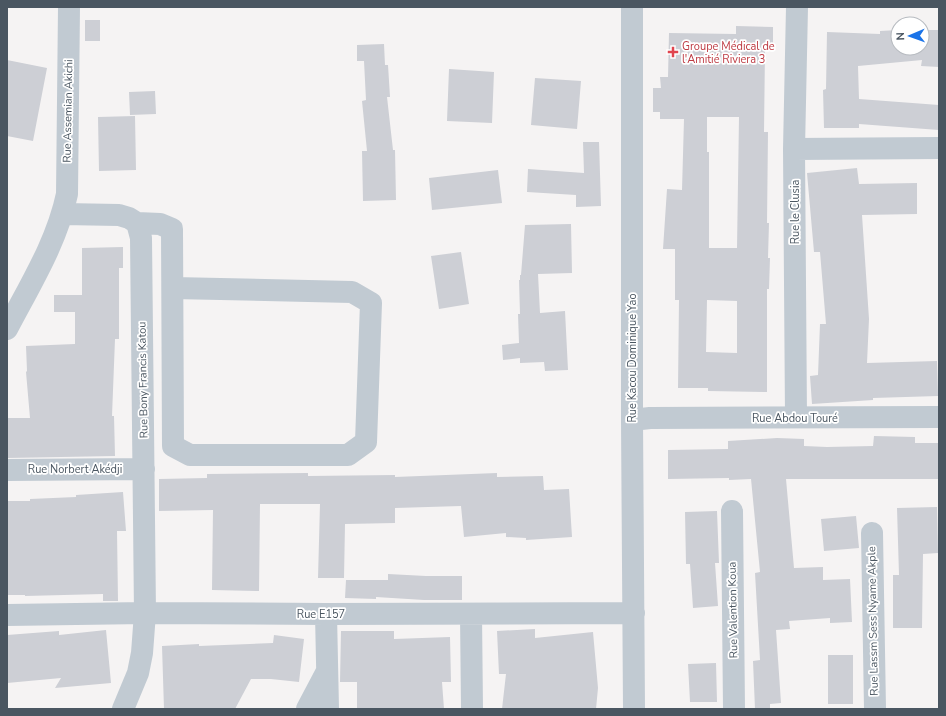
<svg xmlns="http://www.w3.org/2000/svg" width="946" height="716" font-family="'Nunito Sans',sans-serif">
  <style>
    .building { fill: #cdcfd5; fill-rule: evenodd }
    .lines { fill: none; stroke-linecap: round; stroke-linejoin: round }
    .minor { stroke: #c1cad2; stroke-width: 22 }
    .health-dot { fill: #e0444e; stroke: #fff; stroke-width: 1.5 }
    .labels { text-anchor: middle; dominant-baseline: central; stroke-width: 3.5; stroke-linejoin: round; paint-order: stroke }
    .health-label { font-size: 11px; fill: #be3a42; stroke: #fff; text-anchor: start }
    .street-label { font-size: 11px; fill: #4a5661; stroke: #fff }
  </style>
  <rect width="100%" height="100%" fill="#f5f3f3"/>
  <!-- building -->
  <path class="building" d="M 85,20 L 100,20 L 100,41 L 85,41 Z
    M 736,26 L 773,27 L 773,49 L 765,49 L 764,132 L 768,132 L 767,223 L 769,223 L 768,258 L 770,258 L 769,289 L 767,289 L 767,392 L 708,391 L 708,388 L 678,388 L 679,300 L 675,300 L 675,249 L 663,249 L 667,189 L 682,190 L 684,119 L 660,119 L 660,112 L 653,112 L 653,88 L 661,88 L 660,77 L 668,77 L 669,33 L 736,34 ZM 707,117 L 739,117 L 737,248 L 709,248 L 709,152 L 707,152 ZM 707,300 L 737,301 L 737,353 L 706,352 Z
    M 898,30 L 898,48 L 922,48 L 922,30 L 939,30 L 939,67 L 921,66 L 922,60 L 858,66 L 859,99 L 939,105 L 939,130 L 859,124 L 859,128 L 824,128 L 823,90 L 826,89 L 827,32 L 880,34 L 880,31 Z
    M 384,44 L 385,65 L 388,65 L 390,97 L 387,97 L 393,150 L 395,150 L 396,200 L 363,201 L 362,151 L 367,151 L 362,101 L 366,100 L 364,61 L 357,61 L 357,45 Z
    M 7,60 L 47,68 L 33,141 L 7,136 Z
    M 449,69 L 494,72 L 492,123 L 447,121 Z
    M 535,78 L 581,81 L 577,129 L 531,125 Z
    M 155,91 L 156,114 L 130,115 L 129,92 Z
    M 135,116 L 136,170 L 99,171 L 98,117 Z
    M 583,142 L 599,142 L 601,206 L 576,207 L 576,195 L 527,192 L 528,169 L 584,173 Z
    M 857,168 L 859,184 L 917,183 L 917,214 L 862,215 L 869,319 L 867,363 L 937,361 L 938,396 L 873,398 L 873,400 L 812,404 L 810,376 L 818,375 L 820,324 L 826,324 L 820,252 L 814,252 L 807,173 Z
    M 498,170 L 502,203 L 432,210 L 429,178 Z
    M 571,224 L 572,273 L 538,274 L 540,313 L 565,311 L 568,370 L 545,371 L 544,362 L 520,363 L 520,358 L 503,360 L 502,345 L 519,343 L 518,314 L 520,314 L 519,280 L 520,280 L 520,275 L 521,275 L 525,225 Z
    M 123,247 L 123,268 L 119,268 L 119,339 L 115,339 L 112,416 L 114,416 L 115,456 L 7,458 L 7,418 L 30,418 L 26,372 L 27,371 L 26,346 L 75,344 L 75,312 L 54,312 L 54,295 L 82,295 L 82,248 Z
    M 461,252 L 469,304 L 439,309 L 431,256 Z
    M 874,436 L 915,437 L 915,443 L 939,443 L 939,479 L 786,479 L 794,568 L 823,567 L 823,580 L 850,579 L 852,622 L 830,623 L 830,618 L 789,621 L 790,629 L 776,630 L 781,703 L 770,704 L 770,709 L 755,709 L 753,661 L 760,660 L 755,573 L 760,572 L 751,479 L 729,480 L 729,478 L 668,479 L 668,450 L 728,449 L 728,441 L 777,438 L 804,439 L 804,446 L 827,447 L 873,446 Z
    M 308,473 L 308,476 L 395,475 L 395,477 L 497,473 L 497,477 L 543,476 L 544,490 L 569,489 L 572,537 L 526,540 L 526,538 L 506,537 L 506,533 L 464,537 L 461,506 L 395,508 L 395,523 L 345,524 L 344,578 L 318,578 L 320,504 L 260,504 L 259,591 L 212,590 L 213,510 L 159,511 L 159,479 L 207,478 L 207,474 Z
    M 123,492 L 126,531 L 117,531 L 118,601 L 103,601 L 103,594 L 25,596 L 25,595 L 7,595 L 7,501 L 30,501 L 30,499 L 76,497 L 76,495 Z
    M 937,507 L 938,553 L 923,554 L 922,628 L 893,628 L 893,575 L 899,575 L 897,508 Z
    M 717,511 L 719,563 L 715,563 L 718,606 L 693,608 L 690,564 L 686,564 L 685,512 Z
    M 856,516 L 859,548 L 824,551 L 821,519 Z
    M 388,574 L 426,576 L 462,576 L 462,600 L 424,600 L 376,597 L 376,599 L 345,598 L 346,580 L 388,580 Z
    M 535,629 L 535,638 L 593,632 L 598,688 L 596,709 L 502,709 L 506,674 L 499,674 L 497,631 Z
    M 106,630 L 111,683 L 55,688 L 61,678 L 7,683 L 7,635 L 59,631 L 59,635 Z
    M 341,631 L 394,631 L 394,639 L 450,637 L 451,682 L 442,682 L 444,709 L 357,709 L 357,682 L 340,682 Z
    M 274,635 L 304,639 L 299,682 L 271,679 L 251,679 L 235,709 L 164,709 L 162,646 L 199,644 L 199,646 L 273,643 Z
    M 828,655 L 853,655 L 853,704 L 828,704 Z
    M 716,663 L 717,702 L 690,702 L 688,664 Z"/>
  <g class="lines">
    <!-- minor -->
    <path class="minor" d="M 632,7 L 632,420 L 634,709
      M 794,149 L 939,148
      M 63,214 L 119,215 L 129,218 L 137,223 L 141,238 L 145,613 L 142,653 L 138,673 L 123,709
      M 137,223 L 160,224 L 172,229 L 173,446 L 190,455 L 348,455 L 366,442 L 371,303 L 352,292 L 173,288
      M 7,329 C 30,285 57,242 67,194 L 69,7
      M 796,417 L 794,149 L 797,7
      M 632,420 L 650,418 L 939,417
      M 7,470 L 144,469
      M 732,511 L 734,709
      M 872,533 L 875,709
      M 326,614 L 328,709
      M 471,614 L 472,709
      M 7,615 L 145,613 L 326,614 L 634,613
      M 307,709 L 326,673"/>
  </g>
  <!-- markers -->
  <path class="health-dot" d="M671 46h4v4h4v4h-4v4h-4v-4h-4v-4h4z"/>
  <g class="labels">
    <!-- health labels -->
    <g class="health-label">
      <text x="682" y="46">Groupe Médical de<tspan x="682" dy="13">l'Amitié Riviera 3</tspan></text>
    </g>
    <!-- street labels -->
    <g class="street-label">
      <text transform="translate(68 111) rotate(-89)">Rue Assemian Akichi</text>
      <text transform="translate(795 212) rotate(-90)">Rue le Clusia</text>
      <text transform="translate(632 358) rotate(-90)">Rue Kacou Dominique Yao</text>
      <text transform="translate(143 380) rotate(-91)">Rue Bony Francis Katou</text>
      <text x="795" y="418">Rue Abdou Touré</text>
      <text x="75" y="469">Rue Norbert Akédji</text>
      <text transform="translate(733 610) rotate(-91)">Rue Valention Koua</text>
      <text x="321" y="614">Rue E157</text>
      <text transform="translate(873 621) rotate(-91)">Rue Lassm Sess Nyame Akple</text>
    </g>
  </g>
  <!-- border -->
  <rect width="946" height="716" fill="none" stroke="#4a5661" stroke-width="16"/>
  <!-- north arrow -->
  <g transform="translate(910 36) rotate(268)"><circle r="19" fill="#ffffff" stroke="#b7bbc0"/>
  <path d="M0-3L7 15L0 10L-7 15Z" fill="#1a73e8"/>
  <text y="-6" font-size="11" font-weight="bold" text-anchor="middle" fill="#4a5661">N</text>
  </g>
</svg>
